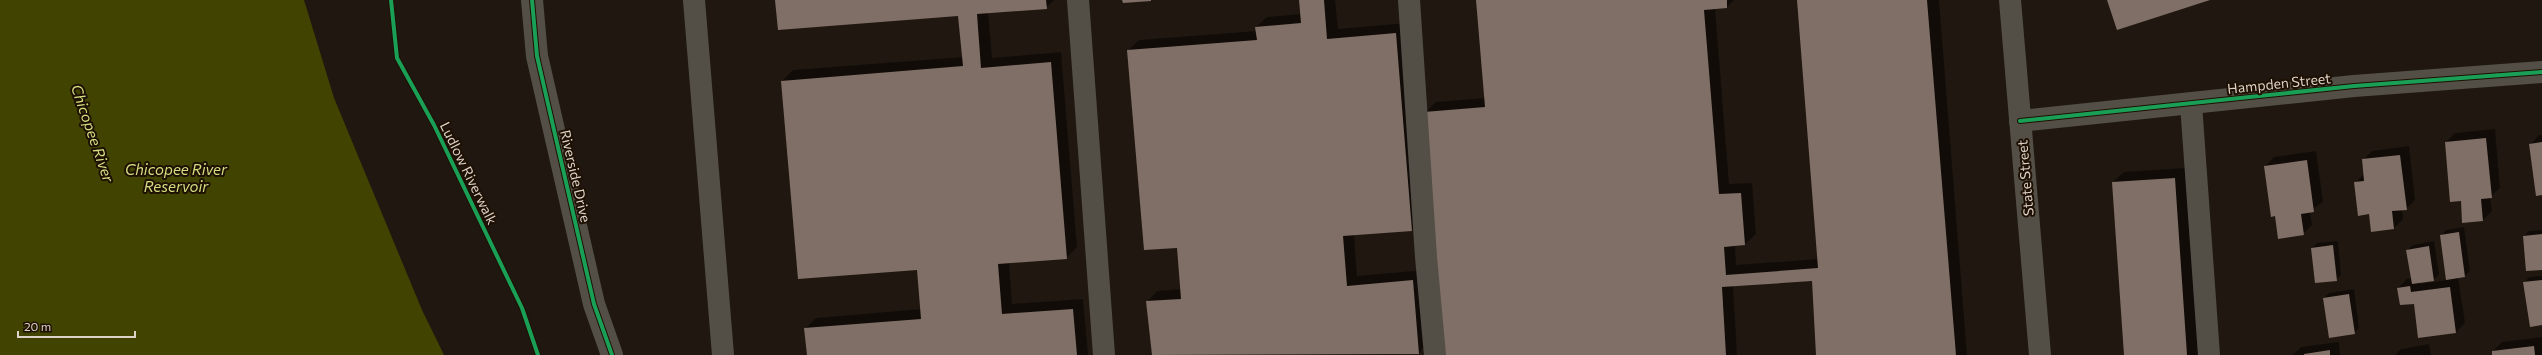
<svg xmlns="http://www.w3.org/2000/svg" width="2542" height="355" font-family="Commissioner,sans-serif">
  <style>
    .water { fill: #414401 }
    .shadow { fill: #0007 }
    .building { fill: #806f66 }
    .lines { fill: none; stroke-linecap: round; stroke-linejoin: round }
    .service { stroke: #534f47; stroke-width: 22 }
    .minor { stroke: #534f47; stroke-width: 22 }
    .tertiary { stroke: #534f47; stroke-width: 22 }
    .cycleway-casing { stroke: #1e1002; stroke-width: 6 }
    .cycleway { stroke: #1a9f57; stroke-width: 4 }
    .labels { text-anchor: middle; dominant-baseline: central; stroke-width: 4; stroke-linejoin: round; paint-order: stroke }
    .street-label { font-size: 14px; fill: #dcd2c7; stroke: #1e1002 }
    .water-label { font-size: 15px; font-style: italic; fill: #d4de81; stroke: #1e1002 }
  </style>
  <rect width="100%" height="100%" fill="#201810"/>
  <!-- water -->
  <path class="water" d="M 0,0 L 304,0 L 334,98 L 422,310 L 444,355 L 0,355 Z"/>
  <!-- shadow -->
  <path class="shadow" d="M 776,0 L 1054,0 L 1046,8 L 988,12 L 992,58 L 1061,52 L 1077,247 L 1066,258 L 1009,262 L 1012,304 L 1083,299 L 1088,355 L 808,355 L 805,329 L 816,318 L 922,309 L 918,269 L 782,81 L 793,70 L 963,57 L 959,15 Z
    M 1300,0 L 1335,0 L 1338,29 L 1407,23 L 1422,219 L 1412,230 L 1354,234 L 1357,276 L 1424,270 L 1429,342 L 1419,353 L 1393,355 L 1153,355 L 1147,302 L 1157,291 L 1181,289 L 1178,246 L 1128,51 L 1139,40 L 1257,31 L 1256,27 L 1267,17 L 1301,14 Z
    M 1477,0 L 1734,0 L 1727,7 L 1715,8 L 1729,184 L 1752,183 L 1756,234 L 1745,244 L 1735,245 L 1736,265 L 1818,259 L 1798,0 L 1939,0 L 1967,355 L 1817,355 L 1812,280 L 1733,285 L 1737,355 L 1445,355 L 1425,112 L 1436,102 L 1485,98 Z
    M 2495,129 L 2500,188 L 2490,197 L 2492,211 L 2483,220 L 2462,200 L 2446,142 L 2455,133 Z
    M 2539,135 L 2542,135 L 2542,194 L 2531,144 Z
    M 2409,146 L 2415,200 L 2406,209 L 2402,209 L 2403,219 L 2394,228 L 2370,213 L 2355,183 L 2364,174 L 2363,160 L 2372,151 Z
    M 2316,151 L 2323,202 L 2310,211 L 2312,225 L 2303,234 L 2276,215 L 2265,166 L 2274,157 Z
    M 2185,168 L 2198,355 L 2125,355 L 2113,182 L 2124,172 Z
    M 2464,227 L 2470,271 L 2465,276 L 2458,277 L 2465,323 L 2456,332 L 2398,288 L 2407,279 L 2412,278 L 2407,250 L 2413,245 L 2434,241 L 2439,274 L 2434,280 L 2419,282 L 2420,284 L 2447,280 L 2441,236 L 2446,230 Z
    M 2542,230 L 2542,269 L 2524,236 L 2529,231 Z
    M 2338,241 L 2341,275 L 2336,280 L 2312,248 L 2317,243 Z
    M 2542,276 L 2542,324 L 2524,283 L 2529,277 Z
    M 2354,289 L 2359,328 L 2354,333 L 2324,298 L 2329,293 Z
    M 2542,337 L 2542,355 L 2493,355 L 2493,351 L 2502,342 Z
    M 2339,342 L 2340,355 L 2293,355 L 2301,347 Z
    M 2429,344 L 2431,355 L 2395,355 L 2401,349 Z"/>
  <!-- building -->
  <path class="building" d="M 775,0 L 1046,0 L 1047,9 L 977,14 L 981,68 L 1051,62 L 1067,259 L 998,264 L 1002,314 L 1073,309 L 1077,355 L 807,355 L 804,328 L 921,319 L 917,270 L 798,279 L 781,81 L 963,66 L 958,16 L 778,30 Z
    M 1122,0 L 1151,0 L 1151,1 L 1123,3 Z
    M 1299,0 L 1324,0 L 1327,39 L 1396,33 L 1412,231 L 1343,236 L 1347,286 L 1413,280 L 1419,354 L 1152,355 L 1146,301 L 1181,299 L 1177,248 L 1144,250 L 1127,50 L 1257,40 L 1255,27 L 1301,23 Z
    M 1476,0 L 1727,0 L 1727,8 L 1704,10 L 1719,194 L 1741,193 L 1745,245 L 1724,247 L 1726,275 L 1818,268 L 1797,0 L 1927,0 L 1956,355 L 1816,355 L 1812,281 L 1722,287 L 1726,355 L 1444,355 L 1424,112 L 1485,107 Z
    M 2107,0 L 2210,0 L 2117,30 Z
    M 2486,138 L 2492,198 L 2481,199 L 2483,221 L 2462,223 L 2461,201 L 2450,202 L 2445,142 Z
    M 2542,142 L 2542,195 L 2536,196 L 2529,144 Z
    M 2400,155 L 2407,210 L 2392,211 L 2394,229 L 2371,232 L 2369,214 L 2358,216 L 2354,182 L 2364,181 L 2362,159 Z
    M 2307,160 L 2314,212 L 2301,214 L 2304,235 L 2278,239 L 2275,216 L 2271,217 L 2264,166 Z
    M 2175,178 L 2187,355 L 2124,355 L 2112,182 Z
    M 2459,232 L 2465,277 L 2446,280 L 2440,235 Z
    M 2542,234 L 2542,270 L 2526,271 L 2523,236 Z
    M 2333,245 L 2337,281 L 2315,283 L 2311,248 Z
    M 2429,246 L 2434,281 L 2412,284 L 2406,250 Z
    M 2542,280 L 2542,325 L 2530,327 L 2523,282 Z
    M 2410,286 L 2411,292 L 2450,287 L 2456,333 L 2418,338 L 2414,304 L 2400,305 L 2397,288 Z
    M 2349,294 L 2355,334 L 2329,338 L 2323,298 Z
    M 2534,346 L 2535,355 L 2492,355 L 2492,351 Z
    M 2330,350 L 2330,355 L 2304,355 L 2304,354 Z"/>
  <g class="lines">
    <!-- service -->
    <path class="service" d="M 694,0 L 723,355
      M 1078,0 L 1104,355
      M 1409,0 L 1426,257 L 1435,355
      M 2191,104 L 2209,355"/>
    <!-- minor -->
    <path class="minor" d="M 532,0 L 537,56 L 594,304 L 612,355
      M 2020,121 L 2354,86 L 2542,72"/>
    <!-- tertiary -->
    <path class="tertiary" d="M 2010,0 L 2040,355"/>
    <!-- cycleway casing -->
    <g class="cycleway-casing">
      <path id="cycleway" d="M 391,0 L 397,58 L 434,125 L 522,308 L 538,355
        M 532,0 L 537,56 L 594,304 L 612,355
        M 2020,121 L 2354,86 L 2542,72"/>
    </g>
    <!-- cycleway -->
    <use href="#cycleway" class="cycleway"/>
  </g>
  <g class="labels">
    <!-- street labels -->
    <g class="street-label">
      <text transform="translate(2279 83) rotate(-6)">Hampden Street</text>
      <text transform="translate(469 173) rotate(64)">Ludlow Riverwalk</text>
      <text transform="translate(576 176) rotate(77)">Riverside Drive</text>
      <text transform="translate(2025 178) rotate(-95)">State Street</text>
    </g>
    <!-- water labels -->
    <g class="water-label">
      <text transform="translate(93 133) rotate(71)">Chicopee River</text>
      <text x="176" y="169">Chicopee River<tspan x="176" dy="17">Reservoir</tspan></text>
    </g>
  </g>
  <!-- scale -->
  <path d="M18 331v6h117v-6" fill="none" stroke="#dcd2c7" stroke-width="2"/>
  <text x="24" y="331" font-size="12" fill="#dcd2c7" stroke="#1e1002" stroke-width="3" paint-order="stroke">20 m</text>
</svg>
